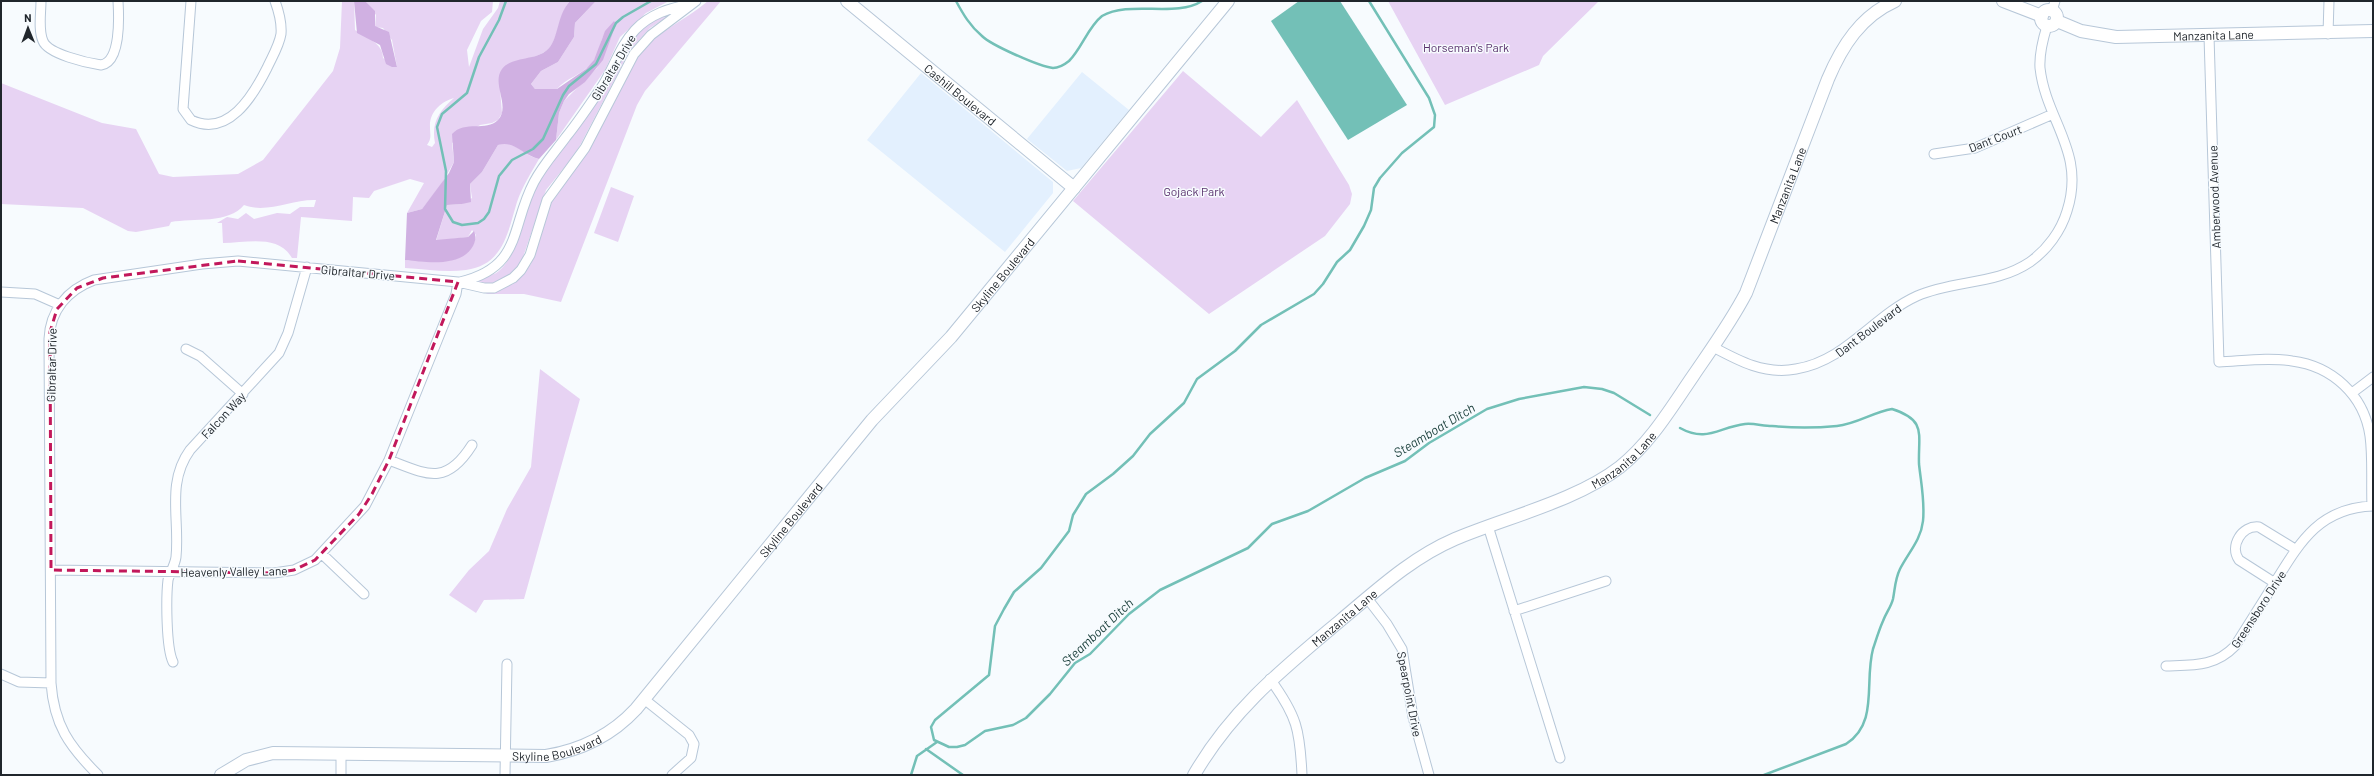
<svg xmlns="http://www.w3.org/2000/svg" width="2374" height="776" font-family="Barlow,sans-serif">
  <style>
    .built { fill: #e3f0fe }
    .green { fill: #e7d3f3; fill-rule: evenodd }
    .forest { fill: #d0b0e2 }
    .water { fill: #73c0b7 }
    .lines { fill: none; stroke-linecap: round; stroke-linejoin: round }
    .stream { stroke: #73c0b7; stroke-width: 2.5 }
    .street-casing { stroke: #b7c7d8; stroke-width: 11 }
    .secondary-casing { stroke: #b7c7d8; stroke-width: 14 }
    .street { stroke: #fff; stroke-width: 9 }
    .secondary { stroke: #fff; stroke-width: 12 }
    .marked { fill: none; stroke: #c2185b; stroke-width: 3; stroke-dasharray: 8 5; stroke-linejoin: round }
    .labels { text-anchor: middle; dominant-baseline: central; stroke-width: 3; stroke-linejoin: round; paint-order: stroke }
    .street-label { font-size: 12px; fill: #20262c; stroke: #f7fbfe }
    .park-label { font-size: 12px; fill: #572f6b; stroke: #f7fbfe }
    .water-label { font-size: 13px; font-style: italic; fill: #183d39; stroke: #f7fbfe }
  </style>
  <rect width="100%" height="100%" fill="#f7fbfe"/>
  <!-- built -->
  <path class="built" d="M 1082,72 L 1129,110 L 1081,168 L 1067,171 L 1027,139 Z
    M 921,73 L 1053,182 L 1053,193 L 1005,252 L 867,140 Z"/>
  <!-- green -->
  <path class="green" d="M 342,1 L 354,1 L 355,30 C 367,38 383,43 383,58 L 397,67 L 392,40 L 383,28 L 375,27 L 376,15 L 365,1 L 493,1 L 492,12 L 481,21 L 467,50 L 469,67 L 483,29 L 498,8 L 500,1 L 570,1 C 558,14 559,42 546,51 C 535,58 521,60 510,64 L 500,89 L 502,113 L 498,120 L 492,123 L 480,125 L 452,143 L 454,162 L 441,185 L 422,209 L 407,213 L 424,183 L 410,179 L 374,191 L 369,198 L 353,197 L 352,221 L 301,217 L 297,258 L 292,258 C 278,234 247,243 223,243 L 222,223 L 217,223 L 227,217 L 238,219 L 246,213 L 254,219 L 277,213 L 290,214 L 300,207 L 314,207 L 316,200 C 292,199 267,214 244,205 C 229,224 193,218 171,222 L 169,226 L 136,232 L 128,231 L 83,208 L 1,204 L 1,83 L 102,123 L 136,129 L 159,174 L 173,177 L 238,174 L 263,160 L 333,71 L 340,48 ZM 454,98 C 439,111 431,123 435,143 L 432,147 L 427,145 C 432,138 430,135 430,127 C 429,112 442,101 454,98 Z
    M 596,1 L 669,1 L 646,13 L 620,37 L 605,70 L 556,140 L 559,113 L 564,101 L 597,68 L 616,24 C 595,37 604,49 592,63 C 582,75 566,78 557,89 L 535,89 L 531,84 L 541,71 L 558,62 L 574,37 L 575,23 Z
    M 708,1 L 721,1 L 645,91 L 637,105 L 561,302 L 524,294 L 485,294 L 513,284 L 531,264 L 551,202 L 557,191 L 586,154 L 636,59 C 658,29 681,24 708,1 Z
    M 1388,1 L 1599,1 L 1543,56 L 1539,65 L 1445,105 Z
    M 666,13 L 670,15 L 650,28 L 630,50 L 576,153 L 546,190 L 521,263 L 509,276 L 499,281 L 489,284 L 478,282 C 484,276 495,276 501,269 C 523,246 522,213 537,186 C 553,157 578,130 597,102 C 612,80 620,51 639,32 C 647,24 657,19 666,13 Z
    M 1183,71 L 1261,137 L 1297,100 L 1349,185 L 1352,194 L 1350,204 L 1325,236 L 1209,314 L 1073,201 Z
    M 506,142 C 519,147 526,156 539,159 C 531,173 522,187 517,202 C 508,231 504,265 466,270 C 446,273 424,269 405,268 L 405,260 C 430,262 471,268 476,235 L 472,230 L 468,237 L 436,241 L 447,205 L 462,204 L 472,198 L 470,184 L 482,172 L 498,145 Z
    M 611,187 L 634,196 L 618,242 L 594,233 Z
    M 540,369 L 580,399 L 524,599 L 484,600 L 476,613 L 449,595 L 469,570 L 489,551 L 507,509 L 531,467 Z"/>
  <!-- forest -->
  <path class="forest" d="M 354,1 L 365,1 L 375,11 L 375,26 L 389,32 L 397,67 L 392,67 L 386,64 L 380,45 L 357,33 Z
    M 570,1 L 596,1 L 575,23 L 574,37 L 558,62 L 541,71 L 531,84 L 535,89 L 557,89 L 586,69 L 594,60 L 605,31 L 614,21 L 616,24 L 603,60 L 585,82 L 569,94 L 564,101 L 559,113 L 556,140 L 539,159 C 522,155 514,140 498,145 L 482,172 L 470,184 L 471,202 L 462,204 L 447,205 L 436,240 L 468,237 L 474,231 C 476,236 476,240 473,246 C 461,268 425,262 405,260 L 407,213 L 422,209 L 449,173 L 454,162 L 452,134 C 465,120 486,132 498,120 C 511,106 491,84 502,69 C 512,56 535,61 547,50 C 559,40 556,16 570,1 Z"/>
  <!-- water -->
  <path class="water" d="M 1299,1 L 1340,1 L 1407,105 L 1348,140 L 1271,21 Z"/>
  <g class="lines">
    <!-- stream -->
    <path class="stream" d="M 506,1 L 499,20 L 479,57 L 467,93 L 442,114 L 437,127 L 446,171 L 445,209 L 453,222 L 462,225 L 478,223 L 484,219 L 489,212 L 499,176 L 512,160 L 533,149 L 543,139 L 563,95 L 569,86 L 596,64 L 616,23 L 623,17 L 651,1
      M 956,1 C 963,14 970,26 982,36 C 991,45 1040,67 1053,68 C 1059,68 1064,65 1069,61 C 1082,48 1088,27 1102,16 C 1130,0 1176,18 1202,1
      M 1369,1 L 1429,98 L 1435,115 L 1434,127 L 1402,153 L 1380,178 L 1374,188 L 1371,210 L 1364,226 L 1350,250 L 1337,262 L 1323,284 L 1314,294 L 1261,325 L 1235,351 L 1197,379 L 1184,403 L 1150,434 L 1133,456 L 1113,474 L 1086,494 L 1073,515 L 1069,531 L 1041,568 L 1014,592 L 1004,609 L 995,626 L 989,675 L 935,720 L 931,727 L 934,740 L 949,747 L 957,747 L 965,745 L 985,731 L 1013,725 L 1026,718 L 1050,694 L 1075,663 L 1090,654 L 1129,614 L 1160,590 L 1248,548 L 1272,524 L 1308,511 L 1365,478 L 1405,461 L 1429,443 L 1487,409 L 1519,399 L 1584,387 L 1602,389 L 1614,393 L 1650,415
      M 1680,428 C 1707,443 1719,427 1745,424 C 1754,423 1763,426 1772,426 C 1793,428 1816,428 1837,426 C 1857,424 1873,412 1892,409 C 1927,420 1918,434 1919,464 C 1921,483 1925,501 1923,521 C 1921,540 1908,553 1900,569 C 1895,579 1895,589 1893,599 C 1891,607 1886,613 1883,621 C 1879,630 1876,640 1873,649 C 1864,682 1879,723 1846,744 L 1764,775
      M 926,749 L 963,775
      M 911,775 L 917,756 L 937,742"/>
    <!-- street casing -->
    <g class="street-casing">
      <path id="street" d="M 41,1 C 41,13 38,30 43,41 C 48,54 87,63 101,65 C 121,62 119,17 118,1
        M 191,1 L 183,109 L 191,120 C 228,138 253,96 267,68 C 272,57 279,46 281,34 C 282,22 279,12 275,1
        M 2052,11 L 2055,1
        M 2328,34 L 2329,1
        M 2209,36 L 2219,362 C 2242,361 2269,357 2292,361 C 2332,366 2364,395 2370,436 C 2373,458 2371,483 2372,506
        M 1934,154 L 1975,148 L 2053,114
        M 460,282 C 523,267 510,227 534,182 C 543,165 555,152 566,137 C 579,121 591,103 603,85 C 614,67 620,46 635,30 C 650,14 670,8 691,4
        M 1,292 L 35,294 L 60,305
        M 1713,347 C 1739,361 1765,375 1796,369 C 1846,361 1873,316 1917,296 C 1954,280 1996,285 2030,262 C 2047,250 2061,231 2067,211 C 2086,152 2046,121 2040,68 C 2039,53 2043,39 2047,26
        M 186,349 L 200,356 L 243,394
        M 2352,393 L 2373,377
        M 389,460 C 428,475 446,486 472,445
        M 1488,526 L 1560,758
        M 322,554 L 364,594
        M 51,570 L 274,573 L 294,570 L 315,560 L 365,506 L 389,460 L 456,294 L 458,282
        M 2275,583 L 2239,560 C 2229,546 2242,525 2259,527 L 2295,549
        M 1367,598 L 1387,624 L 1402,649 L 1413,717 L 1429,775
        M 1514,611 L 1606,581
        M 173,662 C 166,648 166,597 168,580 C 170,572 175,565 176,557 C 180,520 166,483 190,450 L 279,353 L 288,333 L 307,267
        M 2166,666 C 2193,665 2215,667 2235,646 C 2248,625 2261,605 2274,584 C 2300,542 2319,508 2373,506
        M 1,674 L 19,682 L 51,683
        M 1270,679 C 1297,716 1300,730 1302,775
        M 644,699 L 689,735 L 694,744 L 691,758 L 672,775
        M 98,775 C 69,746 54,725 51,683 L 49,339 C 50,311 67,290 94,280 L 202,264 L 238,261 L 458,282 L 484,288 L 494,288 L 513,278 L 521,270 L 530,255 L 547,200 L 585,148 L 634,54 L 651,35 L 696,1
        M 341,775 L 341,753
        M 505,775 L 507,664"/>
    </g>
    <!-- secondary casing -->
    <g class="secondary-casing">
      <g id="secondary">
        <path id="s1" d="M 847,1 L 1074,188"/>
        <path d="M 2003,1 L 2042,16"/>
        <circle cx="2049" cy="18" r="8"/>
        <path id="s2" d="M 2057,21 L 2081,31 L 2116,37 L 2373,31"/>
        <path id="s3" d="M 221,775 L 246,760 L 273,753 L 546,756 C 582,750 611,736 636,709 L 872,420 L 951,337 L 1228,1"/>
        <path id="s4" d="M 1194,775 C 1232,709 1284,668 1341,620 C 1377,590 1411,558 1455,539 C 1507,517 1576,501 1620,467 C 1651,442 1671,408 1693,376 C 1712,348 1731,322 1746,293 L 1828,79 C 1842,46 1861,16 1895,1"/>
      </g>
    </g>
    <!-- street -->
    <use href="#street" class="street"/>
    <!-- secondary -->
    <use href="#secondary" class="secondary"/>
  </g>
  <!-- marked area -->
  <path class="marked" d="M 238,261 L 458,282 L 389,460 L 372,494 L 359,514 L 315,560 L 294,570 L 274,573 L 51,570 L 50,332 L 57,309 L 77,288 L 103,278 Z"/>
  <g class="labels">
    <!-- street labels -->
    <g class="street-label">
      <text stroke="none"><textPath href="#s2" startOffset="159">Manzanita Lane</textPath></text>
      <text transform="translate(613 67) rotate(-59)">Gibraltar Drive</text>
      <text stroke="none"><textPath href="#s1" startOffset="147">Cashill Boulevard</textPath></text>
      <text transform="translate(1995 138) rotate(-21)">Dant Court</text>
      <text stroke="none"><textPath href="#s4" startOffset="867">Manzanita Lane</textPath></text>
      <text transform="translate(2214 197) rotate(-92)">Amberwood Avenue</text>
      <text transform="translate(358 272) rotate(5)">Gibraltar Drive</text>
      <text stroke="none"><textPath href="#s3" startOffset="1002">Skyline Boulevard</textPath></text>
      <text transform="translate(1868 330) rotate(-37)">Dant Boulevard</text>
      <text transform="translate(51 365) rotate(-89)">Gibraltar Drive</text>
      <text transform="translate(223 415) rotate(-47)">Falcon Way</text>
      <text stroke="none"><textPath href="#s4" startOffset="543">Manzanita Lane</textPath></text>
      <text stroke="none"><textPath href="#s3" startOffset="678">Skyline Boulevard</textPath></text>
      <text transform="translate(234 571) rotate(-1)">Heavenly Valley Lane</text>
      <text transform="translate(2258 609) rotate(-57)">Greensboro Drive</text>
      <text stroke="none"><textPath href="#s4" startOffset="219">Manzanita Lane</textPath></text>
      <text transform="translate(1410 694) rotate(79)">Spearpoint Drive</text>
      <text stroke="none"><textPath href="#s3" startOffset="342">Skyline Boulevard</textPath></text>
    </g>
    <!-- park labels -->
    <g class="park-label">
      <text x="1466" y="47">Horseman's Park</text>
      <text x="1194" y="191">Gojack Park</text>
    </g>
    <!-- water labels -->
    <g class="water-label">
      <text transform="translate(1434 430) rotate(-31)">Steamboat Ditch</text>
      <text transform="translate(1097 632) rotate(-43)">Steamboat Ditch</text>
    </g>
  </g>
  <!-- border -->
  <rect width="2374" height="776" fill="none" stroke="#20262c" stroke-width="4"/>
  <!-- north arrow -->
  <g transform="translate(28 28) rotate(359)" stroke="#f7fbfe" stroke-width="3" paint-order="stroke">
  <path d="M0-3L7 15L0 10L-7 15Z" fill="#20262c"/>
  <text y="-6" font-size="11" font-weight="bold" text-anchor="middle" fill="#20262c">N</text>
  </g>
</svg>
